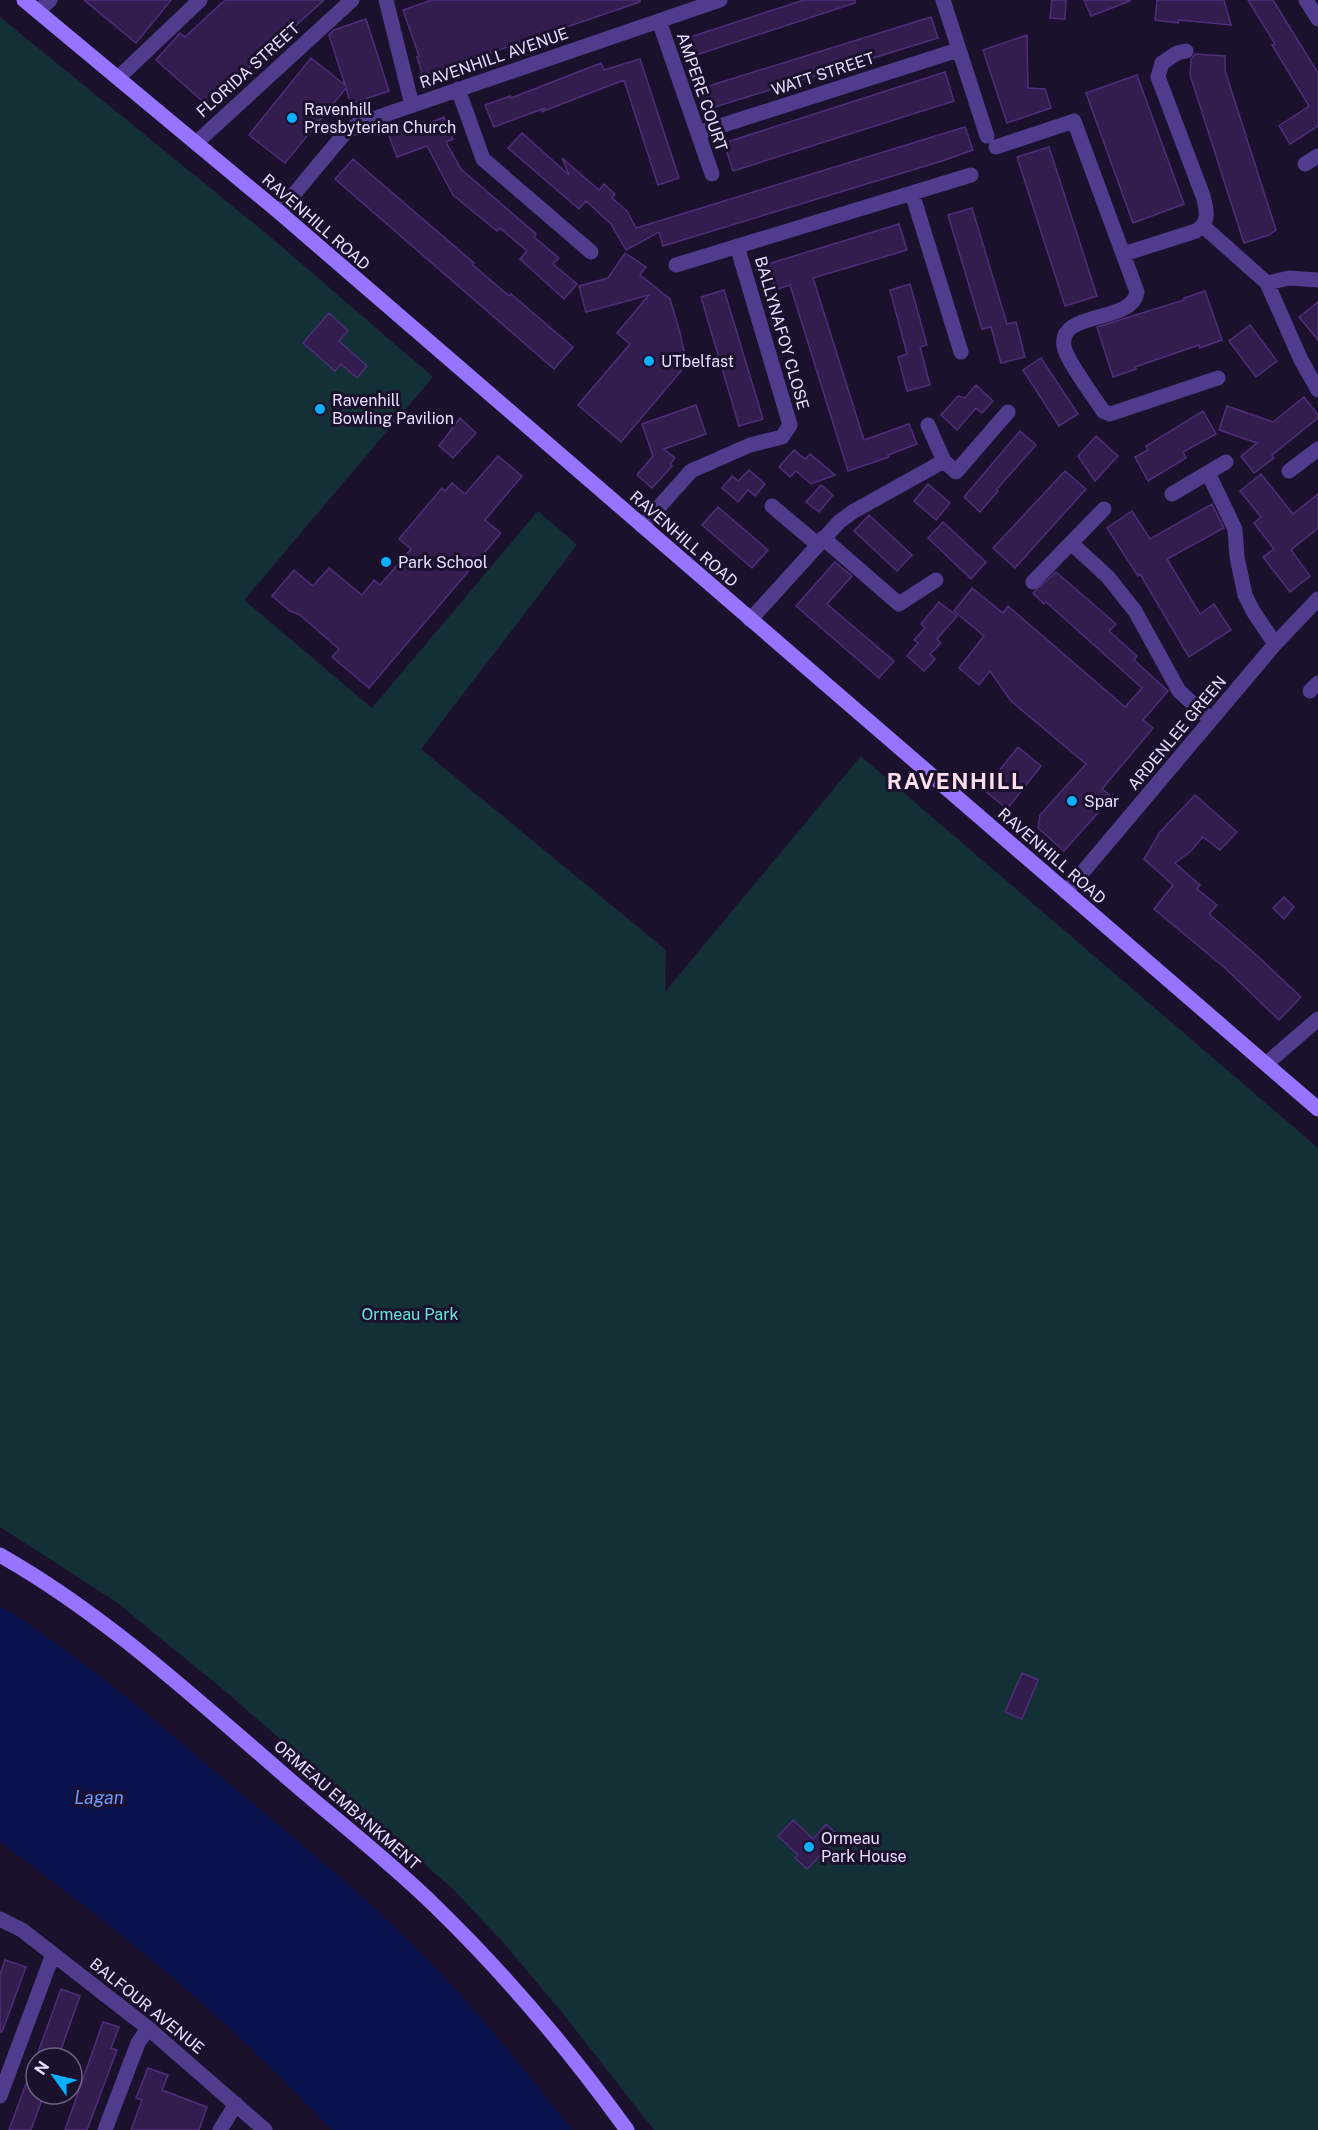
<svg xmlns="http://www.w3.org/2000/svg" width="1318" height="2130" font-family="'Public Sans',sans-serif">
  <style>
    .green { fill: #143037 }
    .water { fill: #0a134d }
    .building { fill: #321d4e; stroke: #4e2e7b; stroke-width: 1.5 }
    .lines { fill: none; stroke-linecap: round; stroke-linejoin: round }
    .street { stroke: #503b8d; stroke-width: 15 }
    .secondary { stroke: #9674ff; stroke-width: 15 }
    .poi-dot { fill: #09b0ff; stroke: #1c112d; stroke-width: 2 }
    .labels { text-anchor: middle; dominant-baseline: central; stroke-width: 6; stroke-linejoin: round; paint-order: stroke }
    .street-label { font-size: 16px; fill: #e8ddff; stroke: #1c112d }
    .poi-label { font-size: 16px; fill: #e8ddff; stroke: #1c112d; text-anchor: start }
    .park-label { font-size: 16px; fill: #64e4e0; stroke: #1c112d }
    .water-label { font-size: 18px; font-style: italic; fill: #6b99ff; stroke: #1c112d }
    .district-label { font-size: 22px; font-weight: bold; letter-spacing: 1.5px; fill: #ffdfec; stroke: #1c112d }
  </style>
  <rect width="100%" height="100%" fill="#1c112d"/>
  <!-- green -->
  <path class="green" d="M 0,17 L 274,240 L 433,377 L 244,600 L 372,708 L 538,511 L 577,545 L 421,749 L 666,950 L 665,992 L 861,756 L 1318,1148 L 1318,2130 L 654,2130 L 561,2011 L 501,1940 L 452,1888 L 225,1691 L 115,1601 L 0,1527 Z"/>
  <!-- water -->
  <path class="water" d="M 0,1606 C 81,1656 153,1718 225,1780 C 296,1840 371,1900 435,1967 C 484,2019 528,2074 572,2130 L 332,2130 C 281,2077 229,2025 173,1978 C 117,1930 59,1886 0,1842 Z"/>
  <!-- building -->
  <path class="building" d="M 84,0 L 171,0 L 136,43 Z
    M 225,0 L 324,0 L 242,74 L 240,72 L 209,107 L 156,60 L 180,33 L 185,37 Z
    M 432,0 L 640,0 L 640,2 L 423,76 L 417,57 L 419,56 L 403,10 Z
    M 804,0 L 855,0 L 855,3 L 690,57 L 684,39 Z
    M 1052,0 L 1066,0 L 1065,19 L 1050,18 Z
    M 1084,0 L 1130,0 L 1130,1 L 1091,16 Z
    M 1157,0 L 1224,0 L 1231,25 L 1179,20 L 1178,23 L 1155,20 Z
    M 1248,0 L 1273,0 L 1318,73 L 1318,126 L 1290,144 L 1279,126 L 1309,106 L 1272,45 L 1275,44 Z
    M 931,17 L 938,38 L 705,110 L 699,89 Z
    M 366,19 L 389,91 L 356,102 L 350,102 L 346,88 L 285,163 L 249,135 L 311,58 L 345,85 L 329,35 L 334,30 Z
    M 1027,35 L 1028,88 L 1045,89 L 1051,108 L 1007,123 L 983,50 Z
    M 1195,54 L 1225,56 L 1225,70 L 1229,83 L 1276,230 L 1269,235 L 1244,243 L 1190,75 L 1191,59 Z
    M 640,59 L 679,178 L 658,185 L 624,80 L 541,112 L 545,108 L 494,127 L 485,105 L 510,96 L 511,98 L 601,63 L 604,70 Z
    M 945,72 L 954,101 L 733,171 L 724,143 Z
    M 1137,75 L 1184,204 L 1133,223 L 1086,93 Z
    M 444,117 L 453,139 L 446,142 L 461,169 L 536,234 L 534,237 L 559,258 L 553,264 L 577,284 L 564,299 L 520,259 L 527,251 L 500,228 L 497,231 L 453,195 L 427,146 L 397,157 L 389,136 L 413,126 L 414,129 Z
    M 965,127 L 973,150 L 942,161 L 663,246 L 659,232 L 626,250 L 611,224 L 586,201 L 579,209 L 508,148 L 522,133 L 569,175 L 562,158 L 599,190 L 604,184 L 615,194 L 612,198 L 627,211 L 636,228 Z
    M 1049,147 L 1097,296 L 1065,306 L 1017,157 Z
    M 353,159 L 474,263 L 473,265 L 509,296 L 511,294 L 573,347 L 554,369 L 335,179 Z
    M 972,208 L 1007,324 L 1016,322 L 1025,357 L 1001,363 L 991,327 L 982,329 L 948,215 Z
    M 899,224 L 907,250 L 813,278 L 864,440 L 909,424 L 917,444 L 888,455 L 889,457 L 848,471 L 790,285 L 775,290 L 768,264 Z
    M 625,253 L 646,267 L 640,275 L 670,299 L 680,333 L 684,351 L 679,358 L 686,365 L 621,442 L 578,405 L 630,344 L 617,333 L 649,295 L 586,312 L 579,286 L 608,278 Z
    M 910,284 L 927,345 L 920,347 L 930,385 L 907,391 L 898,357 L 907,354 L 890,290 Z
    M 724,290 L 763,419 L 739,426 L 701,297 Z
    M 1205,291 L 1222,340 L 1200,348 L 1199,345 L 1135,367 L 1136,369 L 1113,377 L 1097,327 L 1184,300 L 1184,298 Z
    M 1318,302 L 1318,340 L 1299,317 Z
    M 329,313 L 348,331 L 339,341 L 367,366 L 357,378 L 341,364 L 335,371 L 303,343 Z
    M 1250,325 L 1277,361 L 1256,377 L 1229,341 Z
    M 1041,358 L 1078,414 L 1059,426 L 1023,370 Z
    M 976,385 L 993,401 L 982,413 L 976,408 L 957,430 L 941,415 L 958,396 L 965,398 Z
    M 1304,397 L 1318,415 L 1318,418 L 1272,455 L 1274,458 L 1254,473 L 1241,456 L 1257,443 L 1219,430 L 1227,406 L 1273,422 Z
    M 696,405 L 706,434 L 664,449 L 675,458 L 670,464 L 672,466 L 652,488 L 637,475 L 653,456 L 642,424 Z
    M 1203,411 L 1216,434 L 1183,452 L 1186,458 L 1148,481 L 1135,457 L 1148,450 L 1146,446 Z
    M 460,418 L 476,433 L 453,458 L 439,446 Z
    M 1020,431 L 1036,445 L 996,490 L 998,491 L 980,512 L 964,497 Z
    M 1096,436 L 1118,456 L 1095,481 L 1078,456 Z
    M 794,450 L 805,459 L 810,454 L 835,475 L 811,484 L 796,471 L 790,477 L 779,467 Z
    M 498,456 L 522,476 L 485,520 L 501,533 L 369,688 L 332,657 L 339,649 L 300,615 L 290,611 L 272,596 L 294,570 L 313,586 L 329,568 L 362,595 L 374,580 L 380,585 L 411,549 L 399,539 L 442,488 L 445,491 L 452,483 L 465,494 Z
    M 749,470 L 765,484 L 755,496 L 748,490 L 738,502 L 722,488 L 732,476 L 738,481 Z
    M 1065,471 L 1086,489 L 1015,568 L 993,548 Z
    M 1261,474 L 1293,514 L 1318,494 L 1318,528 L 1291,550 L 1310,576 L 1290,592 L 1263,557 L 1274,549 L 1254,523 L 1261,517 L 1240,491 Z
    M 928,484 L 950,503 L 936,520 L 914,501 Z
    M 821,485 L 833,495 L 819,512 L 806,502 Z
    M 1212,504 L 1224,528 L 1167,559 L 1200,614 L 1214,604 L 1231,630 L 1189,657 L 1140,574 L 1138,576 L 1107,528 L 1132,511 L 1150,539 Z
    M 718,507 L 768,550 L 752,568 L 702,525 Z
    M 869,515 L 912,555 L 897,571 L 854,531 Z
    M 943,522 L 986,562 L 971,579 L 928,538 Z
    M 835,562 L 852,576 L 827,604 L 894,661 L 879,678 L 796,606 Z
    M 1056,572 L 1116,624 L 1109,631 L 1137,656 L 1134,660 L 1168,691 L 1143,720 L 1153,728 L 1102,789 L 1112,797 L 1064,851 L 1038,828 L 1040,815 L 1086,764 L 1011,701 L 990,671 L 979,685 L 959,668 L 984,636 L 954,611 L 972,588 L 1003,613 L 1008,606 L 1125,707 L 1142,688 L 1046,602 L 1044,604 L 1033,593 Z
    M 939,602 L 957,616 L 937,639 L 941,643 L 930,654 L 935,659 L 924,671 L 907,656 L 918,643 L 914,640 L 925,628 L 921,624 Z
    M 1018,747 L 1041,766 L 1007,809 L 984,790 Z
    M 1195,795 L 1237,832 L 1220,850 L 1203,837 L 1191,851 L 1175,863 L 1200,885 L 1197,889 L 1217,905 L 1209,914 L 1253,952 L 1301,997 L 1279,1020 L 1225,968 L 1154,909 L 1173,885 L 1144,859 L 1160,832 Z
    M 1284,897 L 1294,907 L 1284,919 L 1273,908 Z
    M 1022,1673 L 1038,1680 L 1022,1719 L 1005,1712 Z
    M 793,1820 L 813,1839 L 826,1824 L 839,1836 L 807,1869 L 795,1858 L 798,1855 L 778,1836 Z
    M 5,1960 L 26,1967 L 2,2032 L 0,2032 L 0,1975 Z
    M 61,1989 L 80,1996 L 58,2058 L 36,2058 Z
    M 103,2022 L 119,2027 L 111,2048 L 117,2050 L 87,2130 L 65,2130 Z
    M 34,2062 L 36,2062 L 36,2094 L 44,2094 L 31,2130 L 9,2130 Z
    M 148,2068 L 168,2075 L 162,2090 L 207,2107 L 199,2130 L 131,2130 L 142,2100 L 136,2098 Z"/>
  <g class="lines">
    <!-- street -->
    <path class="street" d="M 386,0 L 412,105
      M 943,0 L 987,136
      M 1306,0 L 1318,19
      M 38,11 L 50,0
      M 659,21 L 712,174
      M 118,78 L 200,0
      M 458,89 L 483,159 L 591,252
      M 698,133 L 958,50
      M 196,143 L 352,0
      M 996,147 L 1074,121 L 1137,292 C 1132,324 1058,310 1064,346 C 1066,360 1094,397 1103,411 L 1110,414 L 1218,378
      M 1305,164 L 1318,156
      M 912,193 L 961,352
      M 279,212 L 345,133 L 358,124 L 720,0
      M 1203,226 L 1267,283 L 1301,360 L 1318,390
      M 1124,254 L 1196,231 C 1210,222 1207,211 1203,196 L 1158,77 L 1162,63 L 1177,53 L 1186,51
      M 676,265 L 971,175
      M 1267,283 L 1289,278 L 1318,280
      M 928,425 L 944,461
      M 1289,471 L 1318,449
      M 1208,473 L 1235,529 L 1237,557 L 1245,595 L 1253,611 L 1275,644
      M 1172,494 L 1226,462
      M 772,506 L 817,544
      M 642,526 L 691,471 L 750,445 L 782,437 L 790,425 L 737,246
      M 823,538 L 899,604 L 936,580
      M 1071,543 L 1108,577 L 1135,611 L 1179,691 L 1211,720
      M 1033,582 L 1104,509
      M 750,620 L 839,522 L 854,511 L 944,461 L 956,472 L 1008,412
      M 1310,691 L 1318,683
      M 1066,892 L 1275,644 L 1318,599
      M 1266,1064 L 1318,1019
      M 0,1919 L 22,1930 L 148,2028 L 265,2130
      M 0,2096 L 53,1954
      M 105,2130 L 138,2043 L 148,2028
      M 220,2130 L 236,2104"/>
    <!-- secondary -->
    <path class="secondary" d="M 24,0 L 279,212 L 1318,1109
      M 0,1555 C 102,1613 187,1691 275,1767 C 328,1814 385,1857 436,1907 C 506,1975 570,2051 627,2130"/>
  </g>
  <!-- markers -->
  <g class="poi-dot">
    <circle cx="292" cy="118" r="6"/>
    <circle cx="649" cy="361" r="6"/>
    <circle cx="320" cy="409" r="6"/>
    <circle cx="386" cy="562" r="6"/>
    <circle cx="1072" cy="801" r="6"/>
    <circle cx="809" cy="1847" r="6"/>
  </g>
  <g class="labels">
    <!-- street labels -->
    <g class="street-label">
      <text transform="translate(494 58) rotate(-19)">RAVENHILL AVENUE</text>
      <text transform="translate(248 70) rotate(-42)">FLORIDA STREET</text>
      <text transform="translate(823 74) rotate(-18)">WATT STREET</text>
      <text transform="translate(702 92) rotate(71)">AMPERE COURT</text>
      <text transform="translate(316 222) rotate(41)">RAVENHILL ROAD</text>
      <text transform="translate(782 333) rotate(74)">BALLYNAFOY CLOSE</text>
      <text transform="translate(684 539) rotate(41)">RAVENHILL ROAD</text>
      <text transform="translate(1177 733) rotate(-50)">ARDENLEE GREEN</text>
      <text transform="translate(1052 856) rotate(41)">RAVENHILL ROAD</text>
      <text transform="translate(347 1805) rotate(41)">ORMEAU EMBANKMENT</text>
      <text transform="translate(147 2006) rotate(39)">BALFOUR AVENUE</text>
    </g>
    <!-- poi labels -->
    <g class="poi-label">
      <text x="304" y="109">Ravenhill<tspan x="304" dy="18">Presbyterian Church</tspan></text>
      <text x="661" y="361">UTbelfast</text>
      <text x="332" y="400">Ravenhill<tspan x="332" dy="18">Bowling Pavilion</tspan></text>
      <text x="398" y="562">Park School</text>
      <text x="1084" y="801">Spar</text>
      <text x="821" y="1838">Ormeau<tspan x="821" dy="18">Park House</tspan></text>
    </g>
    <!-- park labels -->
    <g class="park-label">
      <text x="410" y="1314">Ormeau Park</text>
    </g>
    <!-- water labels -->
    <g class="water-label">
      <text x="99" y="1797">Lagan</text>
    </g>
    <!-- district labels -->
    <g class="district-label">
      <text x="956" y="781">RAVENHILL</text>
    </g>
  </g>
  <!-- north arrow -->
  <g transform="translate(54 2076) rotate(304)"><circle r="28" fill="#1c112d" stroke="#6e6381" stroke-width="1.5"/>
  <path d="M0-4.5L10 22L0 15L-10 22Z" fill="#09b0ff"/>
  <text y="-9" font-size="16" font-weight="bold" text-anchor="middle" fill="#e8ddff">N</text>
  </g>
</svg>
